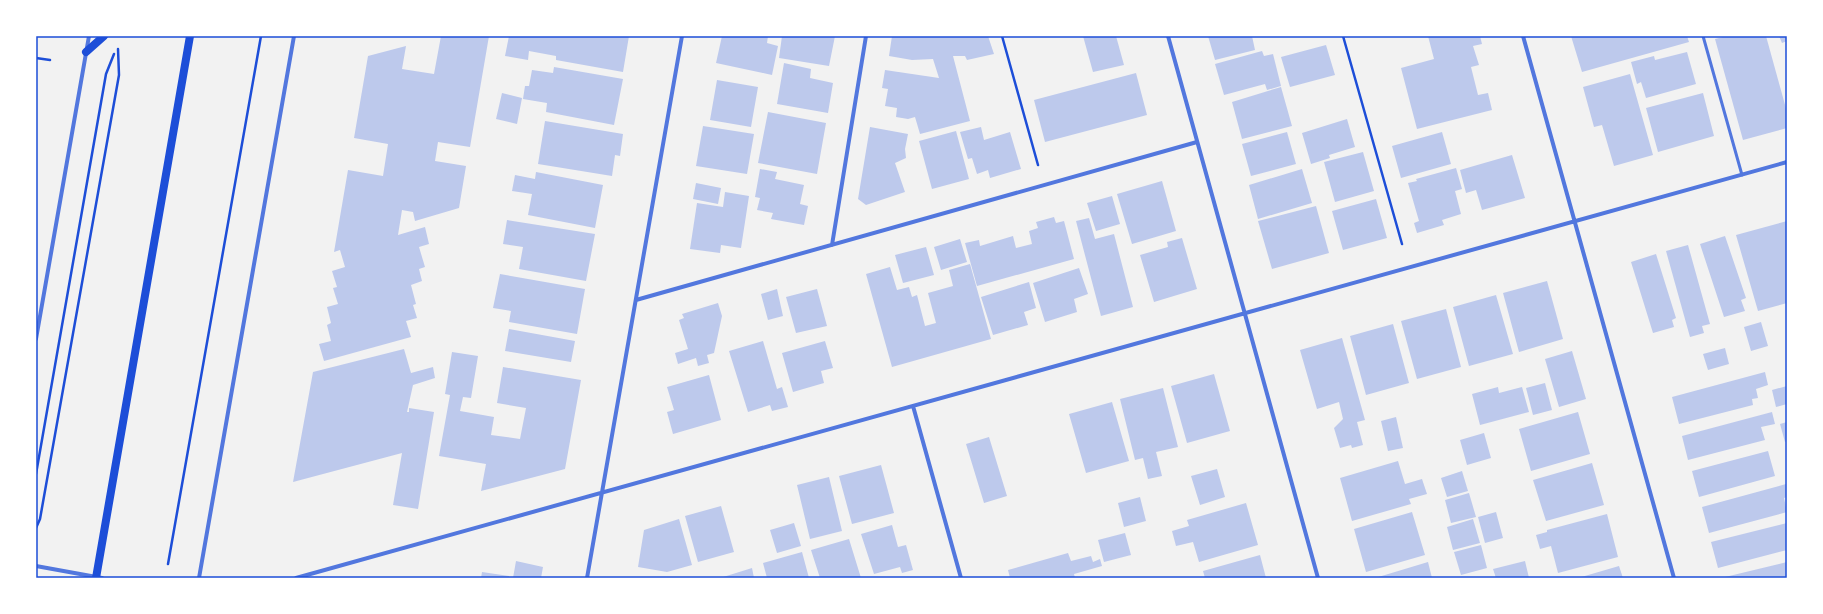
<svg xmlns="http://www.w3.org/2000/svg" width="1823" height="614" font-family="'DM Sans',sans-serif">
  <style>
    .building { fill: #bdc9ec }
    .lines { fill: none; stroke-linecap: round; stroke-linejoin: round }
    .path { stroke: #1d4ed8; stroke-width: 2.5 }
    .service { stroke: #5277de; stroke-width: 3 }
    .minor { stroke: #5277de; stroke-width: 4 }
    .secondary { stroke: #1d4ed8; stroke-width: 8 }
    .neatline { fill: none; stroke: #1d4ed8; stroke-width: 1.5 }
  </style>
  <rect width="100%" height="100%" fill="#f2f2f2"/>
  <!-- building -->
  <path class="building" d="M 441,36 L 489,36 L 470,147 L 438,142 L 435,161 L 466,166 L 459,208 L 415,221 L 413,212 L 402,210 L 398,235 L 425,227 L 429,244 L 419,247 L 425,267 L 419,269 L 422,281 L 411,285 L 416,304 L 413,305 L 417,318 L 406,321 L 411,337 L 324,361 L 319,344 L 331,341 L 327,325 L 331,323 L 327,307 L 338,304 L 333,288 L 337,287 L 332,271 L 345,267 L 340,250 L 334,252 L 348,170 L 383,176 L 388,144 L 354,138 L 368,56 L 406,46 L 402,69 L 434,74 Z
    M 509,36 L 629,36 L 623,72 L 556,60 L 556,56 L 529,51 L 528,60 L 505,56 Z
    M 722,36 L 768,36 L 767,43 L 778,46 L 772,75 L 716,63 Z
    M 782,36 L 835,36 L 829,66 L 779,58 Z
    M 892,36 L 988,36 L 994,54 L 967,60 L 965,56 L 953,56 L 970,121 L 920,134 L 915,117 L 908,119 L 896,117 L 897,108 L 885,106 L 888,89 L 882,88 L 885,70 L 939,78 L 933,59 L 912,60 L 889,56 Z
    M 1083,36 L 1116,36 L 1124,65 L 1093,72 Z
    M 1208,36 L 1252,36 L 1255,50 L 1215,60 Z
    M 1428,36 L 1480,36 L 1482,44 L 1473,46 L 1479,65 L 1471,67 L 1478,95 L 1488,93 L 1492,110 L 1417,129 L 1401,68 L 1434,59 Z
    M 1571,36 L 1687,36 L 1689,42 L 1582,72 Z
    M 1727,36 L 1766,36 L 1787,112 L 1787,128 L 1743,140 L 1715,39 Z
    M 1779,36 L 1787,36 L 1787,41 L 1782,43 Z
    M 1326,45 L 1335,75 L 1290,87 L 1281,57 Z
    M 1262,51 L 1264,56 L 1273,54 L 1281,86 L 1267,90 L 1265,84 L 1224,95 L 1215,64 Z
    M 1687,52 L 1696,84 L 1646,98 L 1641,82 L 1637,84 L 1631,62 L 1654,56 L 1655,60 Z
    M 784,63 L 811,69 L 810,78 L 833,83 L 828,113 L 777,104 Z
    M 554,67 L 623,79 L 614,125 L 546,112 L 547,103 L 523,99 L 525,86 L 529,86 L 532,70 L 553,73 Z
    M 1136,73 L 1147,115 L 1045,142 L 1034,100 Z
    M 1630,74 L 1653,155 L 1614,166 L 1602,125 L 1594,127 L 1583,87 Z
    M 717,80 L 758,87 L 751,127 L 710,120 Z
    M 1281,87 L 1292,126 L 1242,139 L 1232,102 Z
    M 502,93 L 522,98 L 517,124 L 496,119 Z
    M 1703,93 L 1714,136 L 1658,152 L 1646,108 Z
    M 768,112 L 826,123 L 817,174 L 758,163 Z
    M 1347,119 L 1355,147 L 1329,155 L 1330,158 L 1311,164 L 1302,133 Z
    M 545,121 L 623,134 L 620,156 L 615,155 L 612,176 L 538,164 Z
    M 703,126 L 754,134 L 747,174 L 696,166 Z
    M 870,127 L 908,134 L 905,149 L 906,158 L 895,163 L 905,192 L 866,205 L 858,199 Z
    M 981,127 L 984,140 L 1010,132 L 1021,169 L 990,178 L 988,170 L 977,174 L 972,158 L 968,159 L 960,132 Z
    M 956,131 L 969,179 L 932,189 L 919,141 Z
    M 1287,132 L 1296,164 L 1251,176 L 1242,144 Z
    M 1442,132 L 1451,164 L 1401,178 L 1392,146 Z
    M 1363,152 L 1374,191 L 1335,202 L 1324,162 Z
    M 1512,155 L 1525,198 L 1482,210 L 1476,190 L 1466,193 L 1460,170 Z
    M 1456,168 L 1462,189 L 1455,191 L 1461,214 L 1442,220 L 1444,225 L 1417,233 L 1414,223 L 1419,221 L 1408,183 L 1417,181 L 1416,179 Z
    M 760,169 L 777,172 L 775,179 L 804,185 L 800,204 L 808,206 L 804,225 L 771,219 L 773,213 L 757,210 L 760,198 L 755,197 Z
    M 1302,169 L 1312,203 L 1258,219 L 1249,185 Z
    M 536,172 L 603,185 L 595,228 L 528,215 L 532,194 L 512,191 L 515,175 L 535,179 Z
    M 1162,181 L 1176,231 L 1132,244 L 1117,194 Z
    M 696,183 L 721,188 L 718,204 L 693,199 Z
    M 725,192 L 749,196 L 741,248 L 721,245 L 720,253 L 690,249 L 697,203 L 723,207 Z
    M 1112,196 L 1120,224 L 1096,231 L 1087,203 Z
    M 1376,199 L 1387,238 L 1343,250 L 1332,211 Z
    M 1316,206 L 1329,253 L 1272,269 L 1258,221 Z
    M 1054,217 L 1056,223 L 1064,221 L 1074,259 L 977,286 L 965,243 L 979,240 L 980,246 L 1013,236 L 1016,248 L 1032,244 L 1029,231 L 1038,228 L 1036,222 Z
    M 1089,218 L 1095,239 L 1114,234 L 1133,307 L 1101,316 L 1076,221 Z
    M 507,220 L 595,234 L 586,281 L 519,269 L 523,247 L 503,244 Z
    M 1787,221 L 1787,303 L 1758,311 L 1736,235 Z
    M 1725,236 L 1746,298 L 1741,300 L 1745,311 L 1724,317 L 1700,244 Z
    M 1182,238 L 1197,289 L 1154,302 L 1140,255 L 1168,247 L 1167,242 Z
    M 960,239 L 967,262 L 941,270 L 934,247 Z
    M 1688,245 L 1710,324 L 1702,326 L 1704,333 L 1690,337 L 1666,251 Z
    M 926,247 L 934,275 L 903,283 L 895,255 Z
    M 1656,254 L 1676,318 L 1672,320 L 1674,327 L 1653,333 L 1631,262 Z
    M 970,264 L 991,339 L 892,367 L 866,274 L 890,267 L 897,290 L 909,287 L 912,297 L 917,295 L 925,326 L 936,323 L 928,293 L 953,286 L 949,270 Z
    M 1079,268 L 1088,294 L 1074,299 L 1077,312 L 1045,322 L 1033,283 Z
    M 500,274 L 585,289 L 577,334 L 509,322 L 511,311 L 493,308 Z
    M 1547,281 L 1563,339 L 1519,352 L 1503,293 Z
    M 1029,282 L 1036,308 L 1024,312 L 1028,325 L 993,335 L 981,297 Z
    M 777,289 L 783,316 L 768,320 L 761,294 Z
    M 817,289 L 827,326 L 796,333 L 786,297 Z
    M 1496,295 L 1513,354 L 1469,366 L 1453,307 Z
    M 718,303 L 722,316 L 714,353 L 707,355 L 709,363 L 698,366 L 696,358 L 678,364 L 675,353 L 688,349 L 679,320 L 684,318 L 682,314 Z
    M 1446,309 L 1461,367 L 1417,379 L 1401,321 Z
    M 1761,322 L 1768,346 L 1751,351 L 1744,327 Z
    M 1393,324 L 1409,383 L 1366,395 L 1350,336 Z
    M 509,329 L 575,341 L 571,362 L 505,351 Z
    M 1342,338 L 1365,420 L 1357,422 L 1363,445 L 1352,448 L 1351,445 L 1340,448 L 1334,428 L 1343,419 L 1339,402 L 1317,409 L 1300,350 Z
    M 763,341 L 777,389 L 782,387 L 788,407 L 772,411 L 770,405 L 748,412 L 729,351 Z
    M 825,341 L 833,368 L 821,371 L 824,383 L 793,392 L 782,353 Z
    M 1725,348 L 1729,364 L 1708,370 L 1703,354 Z
    M 404,349 L 411,373 L 433,367 L 435,378 L 413,385 L 407,412 L 409,412 L 409,408 L 434,412 L 418,509 L 393,505 L 402,453 L 293,482 L 313,372 Z
    M 1572,351 L 1586,399 L 1559,407 L 1545,359 Z
    M 452,352 L 478,356 L 471,398 L 463,397 L 460,411 L 494,417 L 491,435 L 520,439 L 526,408 L 497,403 L 503,367 L 581,380 L 565,469 L 481,491 L 486,464 L 439,456 L 450,395 L 445,394 Z
    M 1765,372 L 1768,385 L 1756,389 L 1758,398 L 1752,399 L 1753,405 L 1679,424 L 1672,397 Z
    M 1214,374 L 1230,431 L 1187,443 L 1171,386 Z
    M 709,375 L 721,420 L 673,434 L 667,412 L 674,410 L 667,387 Z
    M 1545,383 L 1552,410 L 1533,415 L 1526,388 Z
    M 1787,386 L 1787,404 L 1776,407 L 1772,390 Z
    M 1498,387 L 1499,393 L 1522,387 L 1529,412 L 1480,425 L 1472,394 Z
    M 1163,388 L 1178,447 L 1156,452 L 1162,476 L 1148,479 L 1143,458 L 1135,460 L 1120,399 Z
    M 1112,402 L 1129,461 L 1086,473 L 1069,414 Z
    M 1578,412 L 1590,454 L 1531,471 L 1519,429 Z
    M 1772,412 L 1775,424 L 1761,427 L 1765,440 L 1688,460 L 1682,436 Z
    M 1396,417 L 1403,448 L 1388,451 L 1381,421 Z
    M 1787,422 L 1787,441 L 1785,442 L 1780,424 Z
    M 1484,433 L 1491,458 L 1467,465 L 1460,440 Z
    M 989,437 L 1007,496 L 984,503 L 966,444 Z
    M 1768,451 L 1775,476 L 1699,497 L 1692,471 Z
    M 1398,461 L 1405,484 L 1422,479 L 1427,494 L 1409,499 L 1411,504 L 1352,521 L 1340,478 Z
    M 1592,463 L 1604,505 L 1546,521 L 1533,480 Z
    M 881,465 L 894,513 L 852,524 L 839,476 Z
    M 1217,469 L 1225,497 L 1200,505 L 1191,476 Z
    M 1462,471 L 1468,491 L 1447,497 L 1441,478 Z
    M 829,477 L 842,531 L 810,539 L 797,485 Z
    M 1786,484 L 1787,497 L 1784,498 L 1787,512 L 1709,533 L 1702,507 Z
    M 1469,493 L 1476,517 L 1451,523 L 1445,500 Z
    M 1140,497 L 1146,521 L 1124,527 L 1118,503 Z
    M 1246,503 L 1258,545 L 1199,562 L 1193,542 L 1176,546 L 1172,531 L 1189,526 L 1187,520 Z
    M 721,506 L 734,552 L 698,562 L 685,516 Z
    M 1412,512 L 1425,555 L 1366,572 L 1354,529 Z
    M 1496,512 L 1503,538 L 1485,543 L 1478,517 Z
    M 1607,514 L 1618,557 L 1558,573 L 1551,546 L 1540,549 L 1536,535 L 1547,532 L 1547,530 Z
    M 679,519 L 692,565 L 667,572 L 638,567 L 644,530 Z
    M 1473,519 L 1480,543 L 1453,550 L 1447,527 Z
    M 794,523 L 801,546 L 777,553 L 770,530 Z
    M 1787,523 L 1787,550 L 1718,568 L 1711,542 Z
    M 892,525 L 898,547 L 906,545 L 913,570 L 902,573 L 900,567 L 874,574 L 861,534 Z
    M 1125,533 L 1131,555 L 1104,562 L 1098,540 Z
    M 849,539 L 861,578 L 820,578 L 811,550 Z
    M 1481,545 L 1487,568 L 1461,575 L 1454,552 Z
    M 802,552 L 809,578 L 767,578 L 763,563 Z
    M 1068,553 L 1071,561 L 1091,556 L 1093,562 L 1100,559 L 1102,566 L 1074,574 L 1075,578 L 1010,578 L 1008,570 Z
    M 1260,555 L 1266,578 L 1205,578 L 1203,571 Z
    M 516,561 L 543,567 L 541,578 L 513,578 Z
    M 1525,561 L 1529,578 L 1496,578 L 1493,569 Z
    M 1428,562 L 1432,578 L 1375,578 Z
    M 1787,562 L 1787,578 L 1725,578 L 1725,577 Z
    M 1619,566 L 1623,578 L 1578,578 Z
    M 752,568 L 754,578 L 720,578 Z
    M 482,572 L 509,576 L 509,578 L 481,578 Z"/>
  <g class="lines">
    <!-- path -->
    <path class="path" d="M 1002,36 L 1038,165
      M 1343,36 L 1402,244
      M 36,58 L 50,60
      M 36,474 L 106,74 L 114,54
      M 36,528 L 40,519 L 119,75 L 118,49
      M 168,564 L 261,36"/>
    <!-- service -->
    <path class="service" d="M 1703,36 L 1742,175"/>
    <!-- minor -->
    <path class="minor" d="M 1168,36 L 1318,578
      M 1523,36 L 1674,578
      M 832,245 L 866,36
      M 636,300 L 1197,142
      M 36,339 L 89,36
      M 913,406 L 961,578
      M 36,566 L 102,578
      M 199,578 L 294,36
      M 296,578 L 1787,162
      M 587,578 L 682,36"/>
    <!-- secondary -->
    <path class="secondary" d="M 86,52 L 104,36
      M 96,578 L 190,36"/>
  </g>
  <!-- border -->
  <rect width="1823" height="614" fill="none" stroke="#ffffff" stroke-width="74"/>
  <rect x="37" y="37" width="1749" height="540" class="neatline"/>
</svg>
